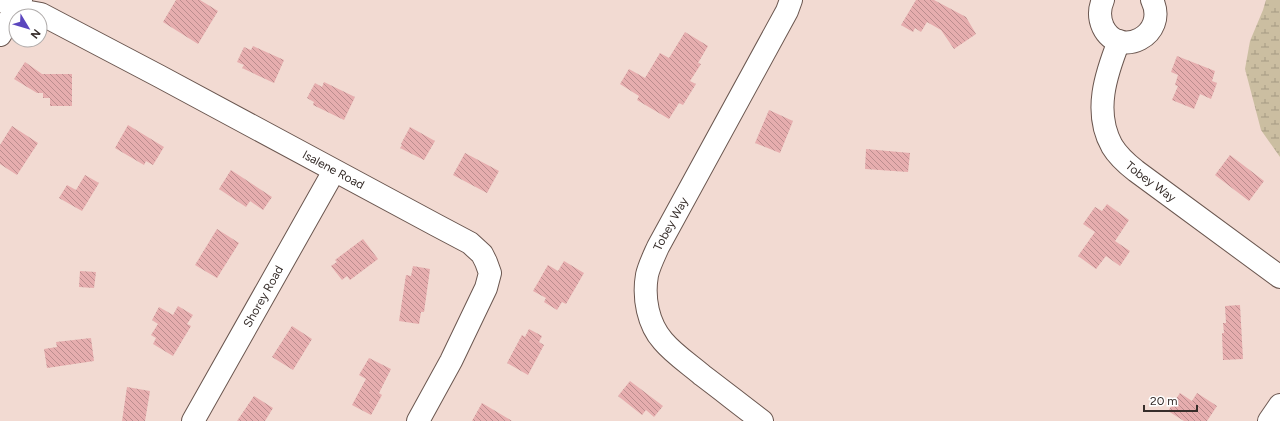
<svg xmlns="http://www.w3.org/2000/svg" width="1280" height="421" font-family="Figtree,sans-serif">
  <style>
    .wetland { fill: url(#wetland-marsh) }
    .building { fill: url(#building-back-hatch) }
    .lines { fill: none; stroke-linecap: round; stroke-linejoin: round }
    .minor-casing { stroke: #6a564f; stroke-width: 24 }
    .major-casing { stroke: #6a564f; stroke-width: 24 }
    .minor { stroke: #fff; stroke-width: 22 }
    .major { stroke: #fff; stroke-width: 22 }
    .labels { text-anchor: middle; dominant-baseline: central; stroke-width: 3.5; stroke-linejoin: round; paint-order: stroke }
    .street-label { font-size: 12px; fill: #362d2a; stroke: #fff }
  </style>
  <defs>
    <pattern id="wetland-marsh" width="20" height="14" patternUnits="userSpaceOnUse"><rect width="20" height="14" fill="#cbbea1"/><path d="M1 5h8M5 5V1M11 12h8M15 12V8" fill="none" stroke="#a69b83"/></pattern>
    <pattern id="building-back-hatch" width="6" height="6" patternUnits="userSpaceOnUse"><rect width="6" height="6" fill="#e6adae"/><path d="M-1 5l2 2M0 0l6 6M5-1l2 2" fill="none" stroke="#bb8d8e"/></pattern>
  </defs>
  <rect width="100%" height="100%" fill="#f2dad2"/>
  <!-- wetland -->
  <path class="wetland" d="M 1266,0 L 1280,0 L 1280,157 L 1261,130 L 1245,69 L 1250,41 L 1263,10 Z"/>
  <!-- building -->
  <path class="building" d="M 176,0 L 200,0 L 218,11 L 198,44 L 163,22 Z
    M 916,0 L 934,0 L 966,17 L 976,34 L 954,49 L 941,30 L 927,22 L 921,32 L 915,28 L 913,32 L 901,25 Z
    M 685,32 L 708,46 L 698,63 L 701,64 L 690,81 L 696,84 L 683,105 L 679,103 L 669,119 L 637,100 L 639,96 L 620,84 L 629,69 L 645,78 L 660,53 L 669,58 Z
    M 253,46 L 284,60 L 274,83 L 242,68 L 244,65 L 237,62 L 244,47 L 251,50 Z
    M 1177,56 L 1215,71 L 1212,81 L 1217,83 L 1211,99 L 1200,94 L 1194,109 L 1172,100 L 1178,86 L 1175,85 L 1178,75 L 1171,72 Z
    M 25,62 L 42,74 L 72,74 L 72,106 L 50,106 L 50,98 L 43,98 L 43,93 L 37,93 L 14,79 Z
    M 324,82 L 355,97 L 344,120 L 313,105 L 314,102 L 307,98 L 315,83 L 322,87 Z
    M 769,110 L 793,121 L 780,153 L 755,143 Z
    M 128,125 L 164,147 L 153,165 L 146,161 L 144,165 L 115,148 Z
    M 12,126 L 38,143 L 17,175 L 0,164 L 0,145 Z
    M 410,127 L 435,141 L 424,160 L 400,148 L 402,145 L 401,144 Z
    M 866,149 L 910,153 L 908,172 L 865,169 Z
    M 465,153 L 499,171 L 487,193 L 453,175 Z
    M 1230,155 L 1264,181 L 1249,201 L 1215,175 Z
    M 231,170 L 272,197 L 263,210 L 250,201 L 246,207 L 219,189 Z
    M 85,175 L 99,183 L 82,211 L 59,198 L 67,185 L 76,190 Z
    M 1107,204 L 1129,220 L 1115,241 L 1130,251 L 1120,266 L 1106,256 L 1096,269 L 1078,256 L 1095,232 L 1083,224 L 1095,207 L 1102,211 Z
    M 217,229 L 239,243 L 217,278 L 195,265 Z
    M 363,239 L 378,259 L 350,280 L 347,276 L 342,280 L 331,266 L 337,262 L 335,260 Z
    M 564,261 L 584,273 L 566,304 L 562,302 L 557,310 L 544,302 L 546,298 L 533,291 L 548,265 L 558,271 Z
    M 413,266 L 430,269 L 424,312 L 421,312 L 419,324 L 399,321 L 406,275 L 411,276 Z
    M 80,271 L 96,272 L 94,288 L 79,287 Z
    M 1240,305 L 1243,359 L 1223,360 L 1222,333 L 1224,333 L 1223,323 L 1226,323 L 1225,306 Z
    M 178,306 L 193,315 L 187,324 L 191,326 L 173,356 L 153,344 L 156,338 L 151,335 L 158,324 L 152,320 L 159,307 L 173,315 Z
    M 292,326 L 312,339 L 293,370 L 272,357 Z
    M 529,329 L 542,336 L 539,342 L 544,345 L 528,375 L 507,363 L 522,335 L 525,337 Z
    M 91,338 L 94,361 L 47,368 L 44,349 L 57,347 L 56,342 Z
    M 369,358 L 391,369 L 379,393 L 382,395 L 371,415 L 352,405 L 366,379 L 359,375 Z
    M 630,381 L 663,406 L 654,417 L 646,410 L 642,415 L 618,396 Z
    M 127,387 L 150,391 L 145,421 L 122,421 Z
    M 1180,393 L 1192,401 L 1197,393 L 1217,406 L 1207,421 L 1184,421 L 1168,411 Z
    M 254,396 L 273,408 L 265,421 L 237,421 Z
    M 482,403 L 512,421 L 472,421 Z"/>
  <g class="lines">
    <!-- minor casing -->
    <g class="minor-casing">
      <g id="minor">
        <path id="s1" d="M 1,0 L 16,8 L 24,11 L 41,14 L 159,76 L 436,225 L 470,243 L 482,254 L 486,262 L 490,273 L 486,288 L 451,361 L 418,421"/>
        <path d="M 1103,0 C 1099,9 1099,18 1103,27 C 1119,60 1169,35 1152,0"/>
        <path id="s2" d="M 1119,41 C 1106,74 1093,112 1112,146 C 1118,156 1127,164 1136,171 L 1280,277"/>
        <path id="s3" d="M 193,421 L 334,171"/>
        <path id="s4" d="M 762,421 C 742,406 722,390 702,375 C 689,364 674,354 663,341 C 648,324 643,298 647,275 C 649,266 654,256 658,247 L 787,11 L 791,0"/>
        <path d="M 1269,421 L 1280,405"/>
      </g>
    </g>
    <!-- major casing -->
    <g class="major-casing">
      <path id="major" d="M 0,35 L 21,0"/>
    </g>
    <!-- minor -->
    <use href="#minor" class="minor"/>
    <!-- major -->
    <use href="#major" class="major"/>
  </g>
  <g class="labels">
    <!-- street labels -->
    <g class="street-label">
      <text stroke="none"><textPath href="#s1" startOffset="374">Isalene Road</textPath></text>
      <text stroke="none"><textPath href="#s2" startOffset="162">Tobey Way</textPath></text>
      <text stroke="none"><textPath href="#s4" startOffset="254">Tobey Way</textPath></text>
      <text stroke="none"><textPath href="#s3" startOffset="143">Shorey Road</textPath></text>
    </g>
  </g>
  <!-- north arrow -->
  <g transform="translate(28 28) rotate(128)"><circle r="19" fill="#ffffff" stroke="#afabaa"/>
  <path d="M0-3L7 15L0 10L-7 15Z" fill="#5b46be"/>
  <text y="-6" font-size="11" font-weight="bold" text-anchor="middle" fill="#362d2a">N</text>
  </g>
  <!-- scale -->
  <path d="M1144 405v6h53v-6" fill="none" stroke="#362d2a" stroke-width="2"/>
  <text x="1150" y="405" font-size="12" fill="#362d2a" stroke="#ffffff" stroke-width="3" paint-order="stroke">20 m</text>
</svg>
